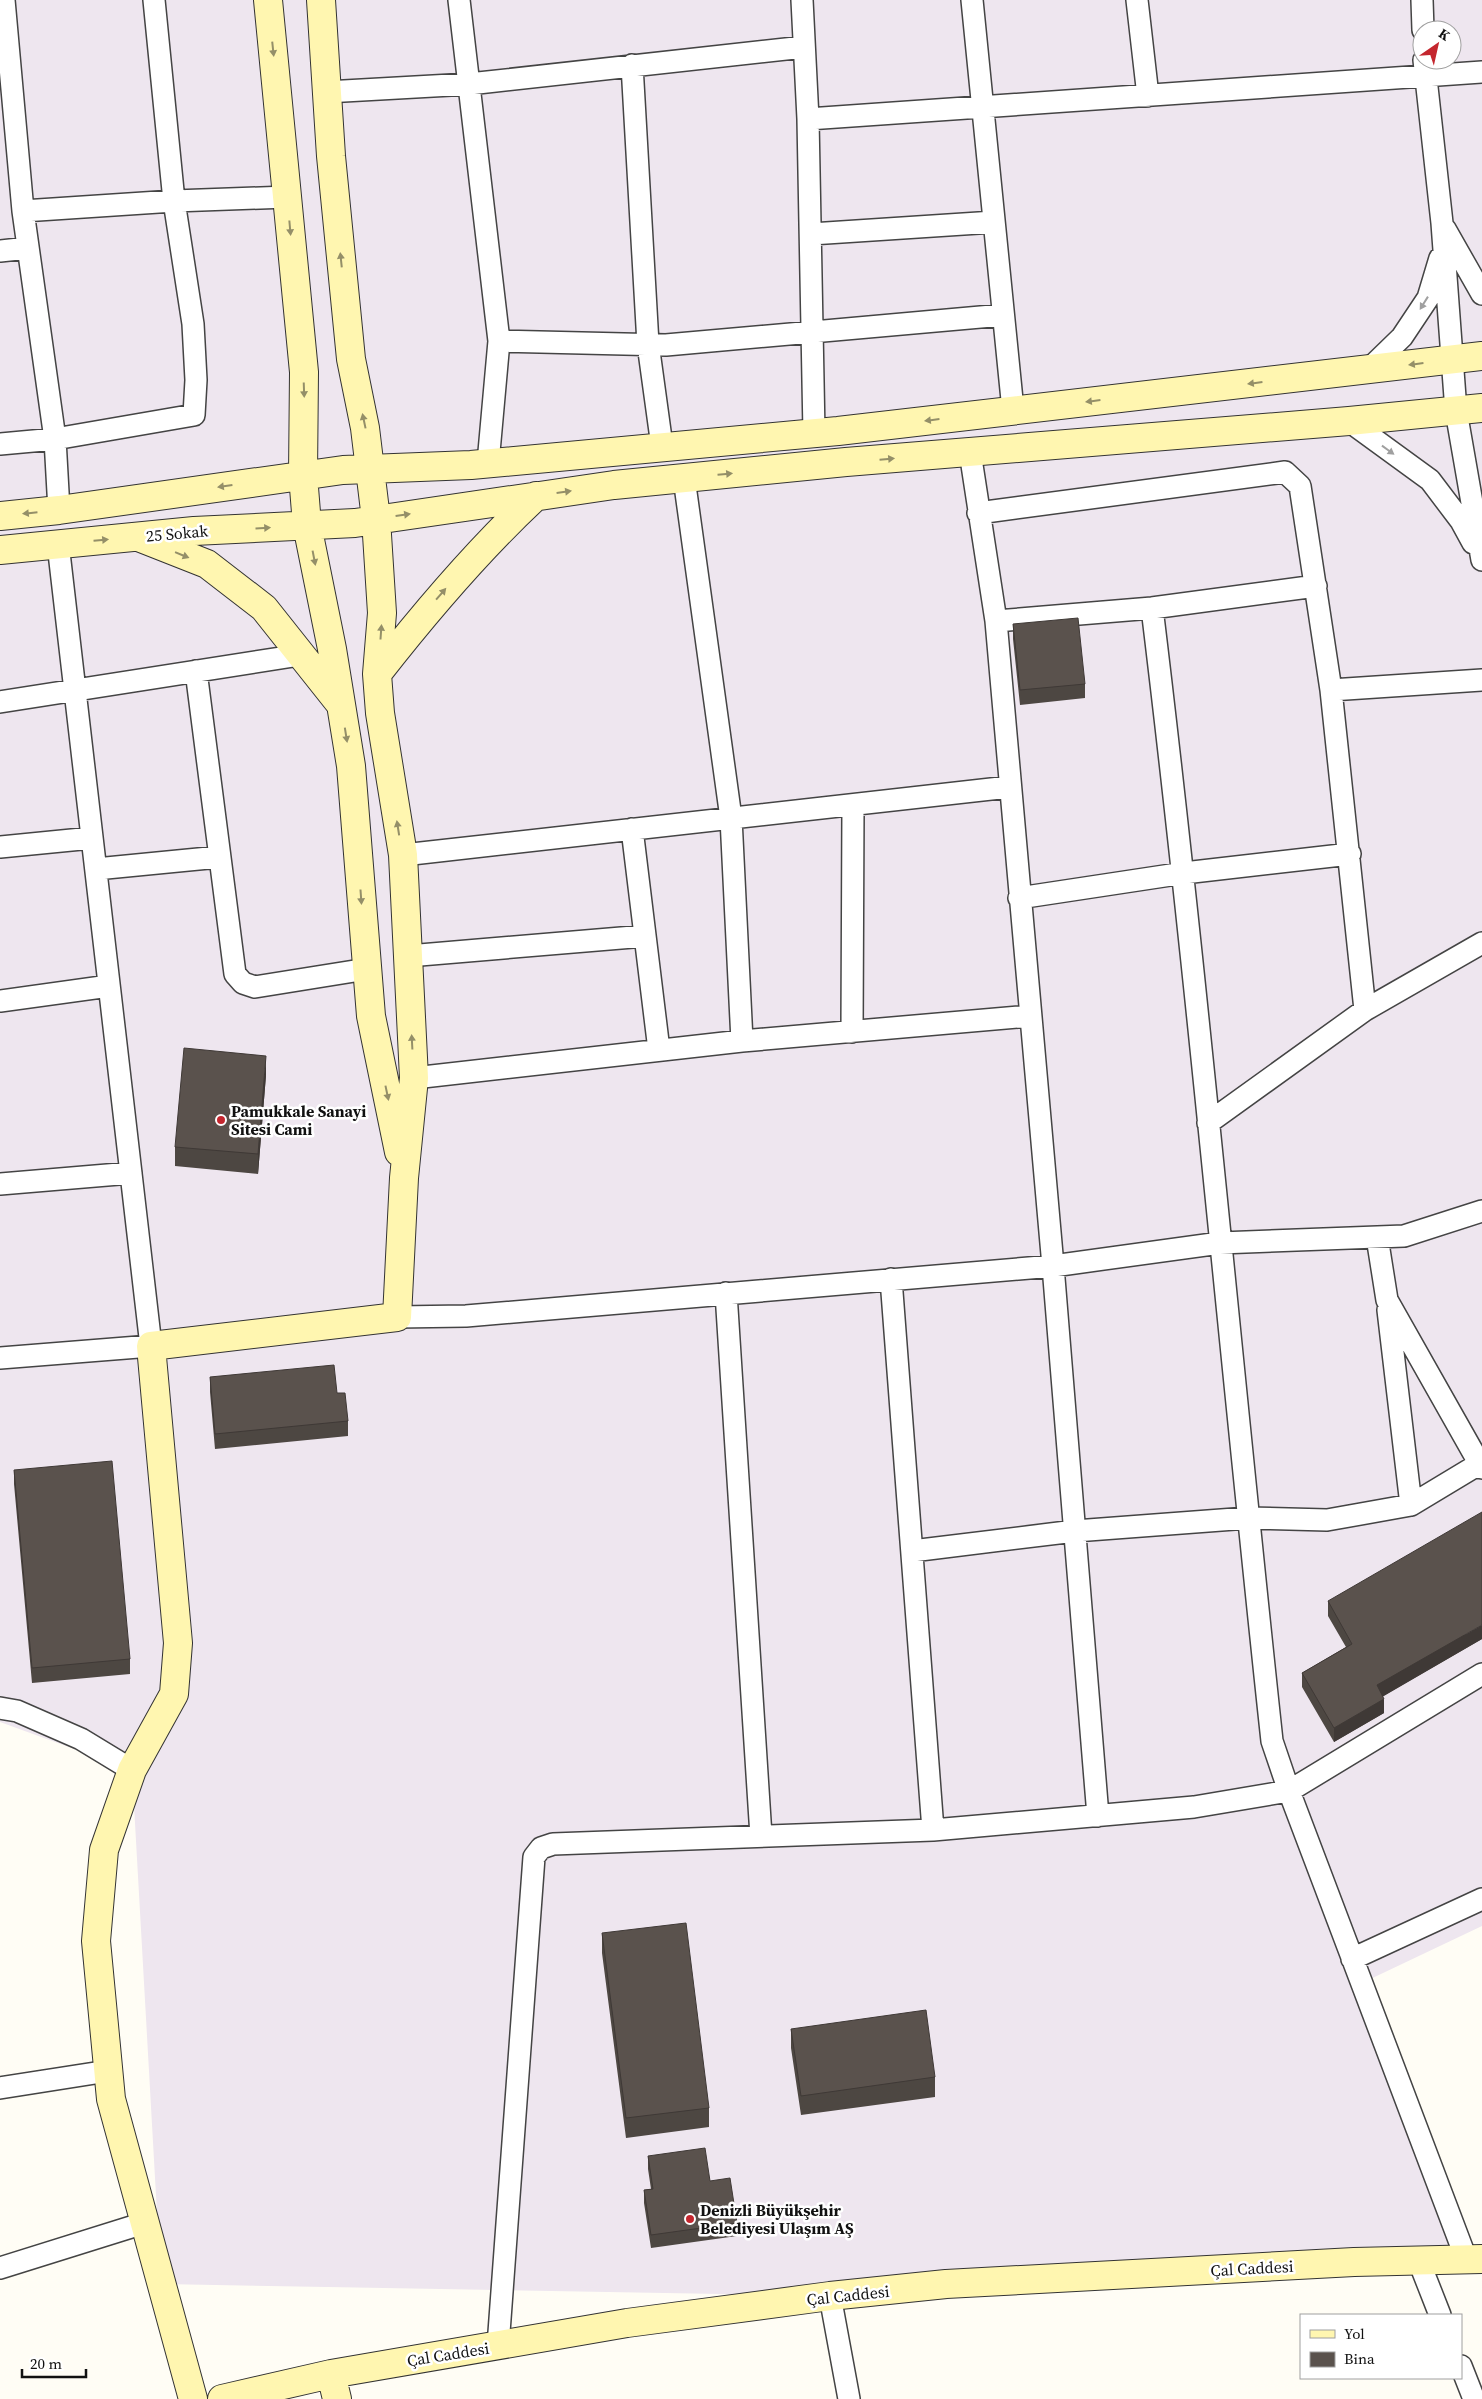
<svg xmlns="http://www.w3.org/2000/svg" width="1482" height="2399" font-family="'Source Serif 4',serif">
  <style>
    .industrial { fill: #eee6ef; fill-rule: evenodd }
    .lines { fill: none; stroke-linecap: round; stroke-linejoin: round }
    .street-casing { stroke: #444; stroke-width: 24 }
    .secondary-casing { stroke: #333; stroke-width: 30 }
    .street { stroke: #fff; stroke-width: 21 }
    .secondary { stroke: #fff6b0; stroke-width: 28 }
    .wall { fill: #4d4742 }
    .shaded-wall { fill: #3f3936 }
    .building { fill: #5a524d; stroke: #3f3936 }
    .oneway { fill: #948f68 }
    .oneway2 { fill: #a0a0a0 }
    .poi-dot { fill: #c4262e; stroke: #fff; stroke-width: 2 }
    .labels { text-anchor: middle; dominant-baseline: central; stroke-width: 5; stroke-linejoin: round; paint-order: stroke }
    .street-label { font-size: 16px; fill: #111; stroke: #fff }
    .poi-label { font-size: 16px; font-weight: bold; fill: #111; stroke: #fff; text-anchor: start }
  </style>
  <rect width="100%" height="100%" fill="#fffdf5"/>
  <!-- industrial -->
  <path class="industrial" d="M 0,0 L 1482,0 L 1482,1926 L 1362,1983 L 1467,2261 L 830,2296 L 161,2284 L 132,1770 L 0,1722 ZM 1422,30 L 1452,30 L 1452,60 L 1422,60 Z"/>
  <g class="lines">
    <!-- street casing -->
    <g class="street-casing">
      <path id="street" d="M 4,0 L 23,211 L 55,439 L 59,510
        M 459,0 L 499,341 L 488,463
        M 802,0 L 808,119 L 814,433
        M 972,0 L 1013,410
        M 1137,0 L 1148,96
        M 1422,0 L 1423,30
        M 1424,60 L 1442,223 L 1456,411 L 1482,560
        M 632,65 L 648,344 L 662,446
        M 326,92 L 469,84 L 804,47
        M 808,119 L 1482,72
        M 23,211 L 174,201 L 287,197
        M 1445,229 L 1482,294
        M 811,234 L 994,222
        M 0,251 L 28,248
        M 499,341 L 666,345 L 1003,315
        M 1368,370 L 1402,337 L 1428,298 L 1440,258
        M 1349,421 L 1430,480 L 1461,521 L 1473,543
        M 0,444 L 55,439 L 194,415 L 196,380 L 193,324 L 174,201 L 154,0
        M 970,452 L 996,621 L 1053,1266 L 1098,1816
        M 684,478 L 731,818 L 742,1041
        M 978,513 L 1285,472 L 1300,486 L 1331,690 L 1365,1010
        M 1152,608 C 1198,985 1231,1363 1272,1741 L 1289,1791 L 1467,2261
        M 996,621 L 1152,608 L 1316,586
        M 196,671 L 235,974 L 243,983 L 255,987 L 367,969
        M 1331,690 L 1482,680
        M 0,702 L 300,655
        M 632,829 L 659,1050
        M 0,847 L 92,838
        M 403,855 L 1009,787
        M 96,869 L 219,857
        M 1019,898 L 1184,873 L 1350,854
        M 408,956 L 645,936
        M 0,1001 L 109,986
        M 852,1032 L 853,806
        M 414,1078 L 742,1041 L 1030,1016
        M 1208,1123 L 1365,1010 L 1482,943
        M 0,1184 L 131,1173
        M 1377,1237 L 1387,1300 L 1482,1468
        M 891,1279 L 933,1830
        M 726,1293 L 761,1836
        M 1388,1310 L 1411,1505
        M 397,1317 L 466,1316 L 1053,1266 L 1220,1243 L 1404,1236 L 1482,1211
        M 0,1358 L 151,1346 L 58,544
        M 912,1551 L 1075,1531 L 1248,1518 L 1327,1520 L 1411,1505 L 1479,1464
        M 0,1708 L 17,1711 L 81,1739 L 132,1770
        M 1352,1959 L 1482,1899
        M 0,2088 L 108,2071
        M 1418,2259 L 1440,2315
        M 0,2268 L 144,2223
        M 830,2296 L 849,2399
        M 498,2346 L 534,1857 L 541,1848 L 553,1844 L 933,1830 L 1194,1807 L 1289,1791 L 1482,1674
        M 1461,2366 L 1474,2399"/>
    </g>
    <!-- secondary casing -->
    <g class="secondary-casing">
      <path id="secondary" d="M 268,0 L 304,372 L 303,475 L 307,525 L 332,649 L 351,766 L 371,1016 L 399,1152
        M 0,516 L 59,510 L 343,470 L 471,465 L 838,431 L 1482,356
        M 141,538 L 207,564 L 264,608 L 341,705
        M 0,550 L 194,531 L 355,523 L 614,485 L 846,462 L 1349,421 L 1482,408
        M 377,674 C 427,610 477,551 536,496
        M 331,2374 L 337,2399
        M 193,2399 L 111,2099 L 96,1941 L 104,1850 L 132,1770 L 174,1694 L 178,1643 L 151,1346 L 397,1317 L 404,1178 L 414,1078 L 403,855 L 380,713 L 377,674 L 382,613 L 376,519 L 365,428 L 351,359 L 331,156 L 321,0
        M 222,2399 L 331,2374 L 627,2323 L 830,2296 L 946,2284 L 1354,2262 L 1482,2259"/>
    </g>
    <!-- street -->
    <use href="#street" class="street"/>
    <!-- secondary -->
    <use href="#secondary" class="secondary"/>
  </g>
  <!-- wall -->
  <path class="wall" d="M 1013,624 L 1085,684 L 1085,698 L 1020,705 L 1013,639 Z
    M 266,1075 L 258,1174 L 175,1166 L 175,1147 Z
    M 210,1377 L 337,1393 L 348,1421 L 348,1436 L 215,1449 L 210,1392 Z
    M 14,1470 L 130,1659 L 130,1674 L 32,1683 L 14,1484 Z
    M 1328,1601 L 1482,1639 L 1383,1696 L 1384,1713 L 1334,1742 L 1302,1687 L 1302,1673 L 1346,1647 L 1328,1616 Z
    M 602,1933 L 709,2108 L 709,2127 L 626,2138 L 602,1953 Z
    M 791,2029 L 935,2077 L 935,2097 L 801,2115 L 791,2048 Z
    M 648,2156 L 710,2181 L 737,2223 L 737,2236 L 651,2248 L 644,2203 L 644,2190 L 651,2189 L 648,2169 Z"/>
  <!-- shaded-wall -->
  <path class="shaded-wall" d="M 266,1056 L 266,1075 L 258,1174 L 258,1154 Z
    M 1482,1625 L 1482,1639 L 1377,1700 L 1377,1685 Z
    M 1384,1699 L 1384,1713 L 1334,1742 L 1334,1728 Z"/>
  <!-- building -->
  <path class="building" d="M 1078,618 L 1085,684 L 1020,690 L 1013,624 Z
    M 184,1048 L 266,1056 L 258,1154 L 175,1147 Z
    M 334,1365 L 337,1393 L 345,1393 L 348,1421 L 215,1434 L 210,1377 Z
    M 112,1461 L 130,1659 L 32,1668 L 14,1470 Z
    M 1482,1512 L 1482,1625 L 1377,1685 L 1384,1699 L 1334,1728 L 1302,1673 L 1352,1644 L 1328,1601 Z
    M 686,1923 L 709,2108 L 626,2118 L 602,1933 Z
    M 926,2010 L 935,2077 L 801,2096 L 791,2029 Z
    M 705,2148 L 710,2181 L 730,2178 L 737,2223 L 651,2235 L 644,2190 L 653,2189 L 648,2156 Z"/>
  <!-- one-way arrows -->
  <defs><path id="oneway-solid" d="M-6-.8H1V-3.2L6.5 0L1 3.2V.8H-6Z" transform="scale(1.25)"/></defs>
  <g class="oneway">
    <use href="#oneway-solid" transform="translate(273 49) rotate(84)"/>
    <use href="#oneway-solid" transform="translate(290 228) rotate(85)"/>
    <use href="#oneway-solid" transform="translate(341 260) rotate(-96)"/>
    <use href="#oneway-solid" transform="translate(1416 364) rotate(173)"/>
    <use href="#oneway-solid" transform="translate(1255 383) rotate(173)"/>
    <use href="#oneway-solid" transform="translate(304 390) rotate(88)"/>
    <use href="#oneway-solid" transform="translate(1093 401) rotate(173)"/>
    <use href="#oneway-solid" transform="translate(932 420) rotate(173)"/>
    <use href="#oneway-solid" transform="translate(364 421) rotate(-102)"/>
    <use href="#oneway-solid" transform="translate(887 459) rotate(-5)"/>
    <use href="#oneway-solid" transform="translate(725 474) rotate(-5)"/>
    <use href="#oneway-solid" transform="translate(225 486) rotate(172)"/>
    <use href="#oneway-solid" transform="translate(564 492) rotate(-8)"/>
    <use href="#oneway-solid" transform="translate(30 513) rotate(174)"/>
    <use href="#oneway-solid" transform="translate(403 515) rotate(-8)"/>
    <use href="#oneway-solid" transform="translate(263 528) rotate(-3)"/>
    <use href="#oneway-solid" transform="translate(101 540) rotate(-5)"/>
    <use href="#oneway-solid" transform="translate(182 555) rotate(22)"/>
    <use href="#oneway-solid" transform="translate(314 558) rotate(79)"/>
    <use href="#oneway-solid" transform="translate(441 594) rotate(-49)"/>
    <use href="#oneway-solid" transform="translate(381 632) rotate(-86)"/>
    <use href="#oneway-solid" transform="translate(346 735) rotate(81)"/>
    <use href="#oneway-solid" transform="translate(398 828) rotate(-99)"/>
    <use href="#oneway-solid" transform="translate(361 897) rotate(86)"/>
    <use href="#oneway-solid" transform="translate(412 1042) rotate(-93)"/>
    <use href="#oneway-solid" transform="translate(387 1093) rotate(78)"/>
  </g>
  <g class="oneway2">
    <use href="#oneway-solid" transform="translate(1424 303) rotate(122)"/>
    <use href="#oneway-solid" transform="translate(1388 450) rotate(36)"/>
  </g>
  <!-- markers -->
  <g class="poi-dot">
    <circle cx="221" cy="1120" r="5"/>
    <circle cx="690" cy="2219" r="5"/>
  </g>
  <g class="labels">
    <!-- street labels -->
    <g class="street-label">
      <text transform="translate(177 533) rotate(-5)">25 Sokak</text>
      <text transform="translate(1252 2268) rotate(-3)">Çal Caddesi</text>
      <text transform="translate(848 2295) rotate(-6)">Çal Caddesi</text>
      <text transform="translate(448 2354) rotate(-9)">Çal Caddesi</text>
    </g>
    <!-- poi labels -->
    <g class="poi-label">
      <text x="231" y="1111">Pamukkale Sanayi<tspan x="231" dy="18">Sitesi Cami</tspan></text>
      <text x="700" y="2210">Denizli Büyükşehir<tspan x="700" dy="18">Belediyesi Ulaşım AŞ</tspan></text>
    </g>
  </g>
  <!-- legend -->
  <rect x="1300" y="2314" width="162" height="65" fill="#ffffff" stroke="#a0a0a0"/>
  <rect x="1310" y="2330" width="25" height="8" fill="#fff6b0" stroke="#a0a0a0"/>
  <text x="1344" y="2339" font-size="15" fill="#111111">Yol</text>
  <rect x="1310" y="2352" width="25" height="15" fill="#5a524d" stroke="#a0a0a0"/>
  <text x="1344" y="2364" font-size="15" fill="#111111">Bina</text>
  <!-- north arrow -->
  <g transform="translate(1437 45) rotate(34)"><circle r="24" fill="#ffffff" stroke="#a0a0a0"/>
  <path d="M0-4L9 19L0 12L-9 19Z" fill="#c4262e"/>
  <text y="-8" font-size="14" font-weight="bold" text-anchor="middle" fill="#111111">K</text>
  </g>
  <!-- scale -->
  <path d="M22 2369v8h64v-8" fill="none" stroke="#111111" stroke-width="2.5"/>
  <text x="30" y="2369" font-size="15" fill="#111111" stroke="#ffffff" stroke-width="4" paint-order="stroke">20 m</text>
</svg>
